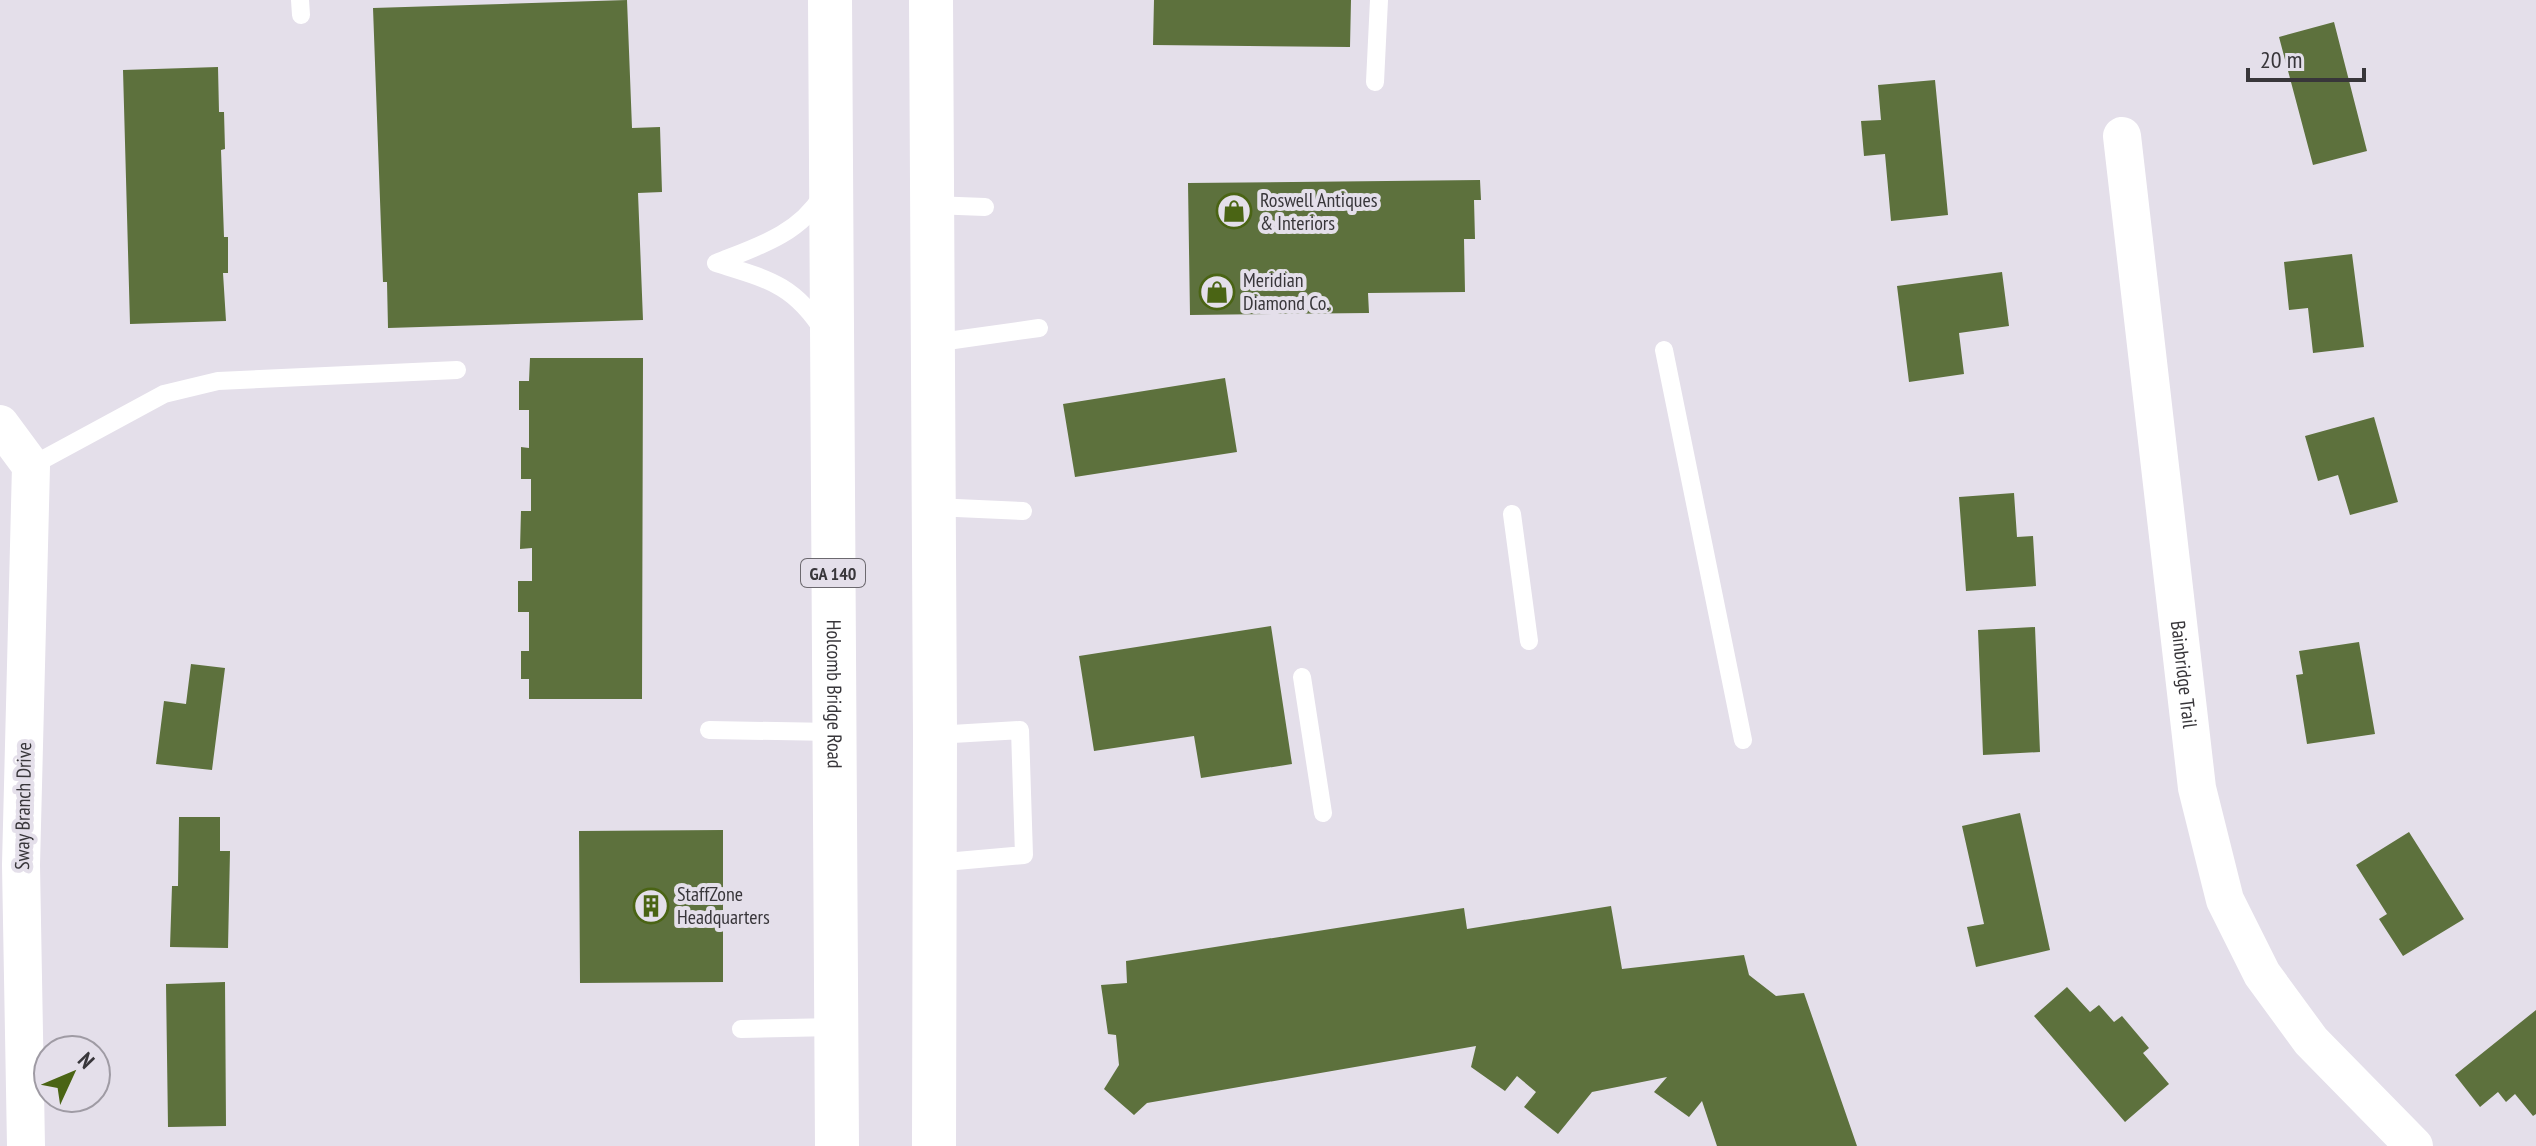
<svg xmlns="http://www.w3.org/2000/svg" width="2536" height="1146" font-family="'PT Sans Narrow',sans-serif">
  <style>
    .building { fill: #5d713d }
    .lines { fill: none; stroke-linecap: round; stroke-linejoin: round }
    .lane { stroke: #fff; stroke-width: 18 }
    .street { stroke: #fff; stroke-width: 38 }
    .primary { stroke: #fff; stroke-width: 44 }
    .labels { text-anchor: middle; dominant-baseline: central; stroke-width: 8; stroke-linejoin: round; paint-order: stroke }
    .shield { fill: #e4dfea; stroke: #6c696f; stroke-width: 2 }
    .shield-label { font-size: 18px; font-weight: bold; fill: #38363a }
    .poi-label { font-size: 20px; fill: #38363a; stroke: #e4dfea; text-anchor: start }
    .street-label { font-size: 20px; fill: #38363a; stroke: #e4dfea }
  </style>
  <rect width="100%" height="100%" fill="#e4dfea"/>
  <!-- building -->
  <path class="building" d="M 627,0 L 632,128 L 660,127 L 662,192 L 638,193 L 643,320 L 388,328 L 387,282 L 383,282 L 373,8 Z
    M 1154,0 L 1351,0 L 1350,47 L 1153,45 Z
    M 2334,22 L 2367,151 L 2313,165 L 2279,37 Z
    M 218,67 L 219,112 L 224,112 L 225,149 L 221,150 L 224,237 L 228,237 L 228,273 L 223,273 L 226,321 L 130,324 L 123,70 Z
    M 1935,80 L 1948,215 L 1891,221 L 1885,154 L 1864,156 L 1861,121 L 1881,120 L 1878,85 Z
    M 1480,180 L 1481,200 L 1474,200 L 1475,239 L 1464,239 L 1465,292 L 1368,293 L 1369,313 L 1190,315 L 1188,183 Z
    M 2352,254 L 2364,347 L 2313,353 L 2308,308 L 2289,310 L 2284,262 Z
    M 2002,272 L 2009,326 L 1959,333 L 1964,374 L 1909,382 L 1897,286 Z
    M 530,358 L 643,358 L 642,699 L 529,699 L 529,679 L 521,679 L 521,651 L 529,651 L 529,612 L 518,612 L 518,581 L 532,581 L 532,548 L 520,549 L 521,511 L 531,511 L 531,479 L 521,479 L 521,447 L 529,448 L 529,410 L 519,410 L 519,381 L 529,381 Z
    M 1225,378 L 1237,452 L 1075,477 L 1063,404 Z
    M 2374,417 L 2398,502 L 2350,515 L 2338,475 L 2318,481 L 2305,436 Z
    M 2014,493 L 2017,537 L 2033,536 L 2036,586 L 1966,591 L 1959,497 Z
    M 1271,626 L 1292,764 L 1201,778 L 1194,736 L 1094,751 L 1079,656 Z
    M 2035,627 L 2040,752 L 1983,755 L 1978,630 Z
    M 2359,642 L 2375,734 L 2307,744 L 2296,675 L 2303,674 L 2299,651 Z
    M 191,664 L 225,668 L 212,770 L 156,764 L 164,701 L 186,704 Z
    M 2020,813 L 2050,950 L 1976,967 L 1967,927 L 1984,924 L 1962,826 Z
    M 179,817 L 220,817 L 220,851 L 230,851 L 228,948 L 170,947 L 172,886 L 178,886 Z
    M 723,830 L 723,982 L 580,983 L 579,831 Z
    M 2409,832 L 2464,919 L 2403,956 L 2379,919 L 2387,914 L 2356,865 Z
    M 1611,906 L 1622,969 L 1744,955 L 1749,975 L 1776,996 L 1804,993 L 1857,1146 L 1717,1146 L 1702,1101 L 1689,1117 L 1654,1092 L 1667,1077 L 1592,1092 L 1558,1134 L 1524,1107 L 1536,1092 L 1517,1076 L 1505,1091 L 1471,1067 L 1476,1046 L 1147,1103 L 1134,1115 L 1104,1089 L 1119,1065 L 1116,1035 L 1108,1034 L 1101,985 L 1127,983 L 1126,961 L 1464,908 L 1467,929 Z
    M 225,982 L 226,1126 L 168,1127 L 166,984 Z
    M 2067,987 L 2090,1012 L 2099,1005 L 2114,1022 L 2122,1016 L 2149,1048 L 2143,1053 L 2169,1084 L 2125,1122 L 2034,1016 Z
    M 2536,1010 L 2536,1114 L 2533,1116 L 2515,1094 L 2506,1102 L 2498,1092 L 2480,1107 L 2455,1075 Z"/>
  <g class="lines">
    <!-- lane -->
    <path class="lane" d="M 300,0 L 301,15
      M 1375,82 L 1379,0
      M 932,205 L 985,207
      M 716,263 C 767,279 794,284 824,332
      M 716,263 C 756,247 798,235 822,196
      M 933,343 L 1039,328
      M 1664,350 L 1743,740
      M 31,466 L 164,394 L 218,381 L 457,370
      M 934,507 L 1023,511
      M 1512,514 L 1529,641
      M 1302,677 L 1323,813
      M 709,730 L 834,732
      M 934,863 L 1024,855 L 1020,730 L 935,735
      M 741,1029 L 835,1027"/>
    <!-- street -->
    <g class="street">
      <path id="s1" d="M 2122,136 L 2197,788 L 2225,900 L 2262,974 L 2311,1041 L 2414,1146"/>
      <path d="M 0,424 L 31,466 L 21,865 L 26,1146"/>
    </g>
    <!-- primary -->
    <g class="primary">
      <path id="s2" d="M 830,0 L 837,1146"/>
      <path d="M 931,0 L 935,735 L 934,1146"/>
    </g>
  </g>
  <!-- icons -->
  <defs>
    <g id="shop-ring" transform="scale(1.8)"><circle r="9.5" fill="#e4dfea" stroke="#4a6414" stroke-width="1.5"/><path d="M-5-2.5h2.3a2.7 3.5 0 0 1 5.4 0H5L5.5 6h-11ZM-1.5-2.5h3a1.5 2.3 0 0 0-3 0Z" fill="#4a6414"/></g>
    <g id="building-ring" transform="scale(1.8)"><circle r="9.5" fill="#e4dfea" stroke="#4a6414" stroke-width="1.5"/><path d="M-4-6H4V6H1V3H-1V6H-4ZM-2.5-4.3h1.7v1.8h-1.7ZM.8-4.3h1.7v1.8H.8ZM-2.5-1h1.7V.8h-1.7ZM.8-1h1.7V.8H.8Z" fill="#4a6414"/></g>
  </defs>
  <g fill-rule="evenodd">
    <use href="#shop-ring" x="1234" y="211"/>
    <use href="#shop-ring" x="1217" y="292"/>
    <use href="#building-ring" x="651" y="906"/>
  </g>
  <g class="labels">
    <!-- shield labels -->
    <rect class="shield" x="801" y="559" width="64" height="28" rx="6"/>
    <g class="shield-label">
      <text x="833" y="573">GA 140</text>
    </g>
    <!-- poi labels -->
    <g class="poi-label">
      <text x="1260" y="200">Roswell Antiques<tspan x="1260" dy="23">&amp; Interiors</tspan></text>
      <text x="1243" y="280">Meridian<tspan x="1243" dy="23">Diamond Co.</tspan></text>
      <text x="677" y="894">StaffZone<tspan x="677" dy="23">Headquarters</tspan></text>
    </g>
    <!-- street labels -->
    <g class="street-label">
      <text stroke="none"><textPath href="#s1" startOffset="542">Bainbridge Trail</textPath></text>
      <text stroke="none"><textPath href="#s2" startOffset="694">Holcomb Bridge Road</textPath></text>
      <text transform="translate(23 806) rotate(-89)">Sway Branch Drive</text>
    </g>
  </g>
  <!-- north arrow -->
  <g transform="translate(72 1074) rotate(46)"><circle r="38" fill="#e4dfea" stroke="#9f9ba4" stroke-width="2"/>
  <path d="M0-6L14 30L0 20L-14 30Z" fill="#4a6414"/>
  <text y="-12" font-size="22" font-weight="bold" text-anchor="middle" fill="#38363a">N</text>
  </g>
  <!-- scale -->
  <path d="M2248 68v12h116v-12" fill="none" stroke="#38363a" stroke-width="4"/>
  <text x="2260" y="68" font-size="24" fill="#38363a" stroke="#e4dfea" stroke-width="6" paint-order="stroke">20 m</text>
</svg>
